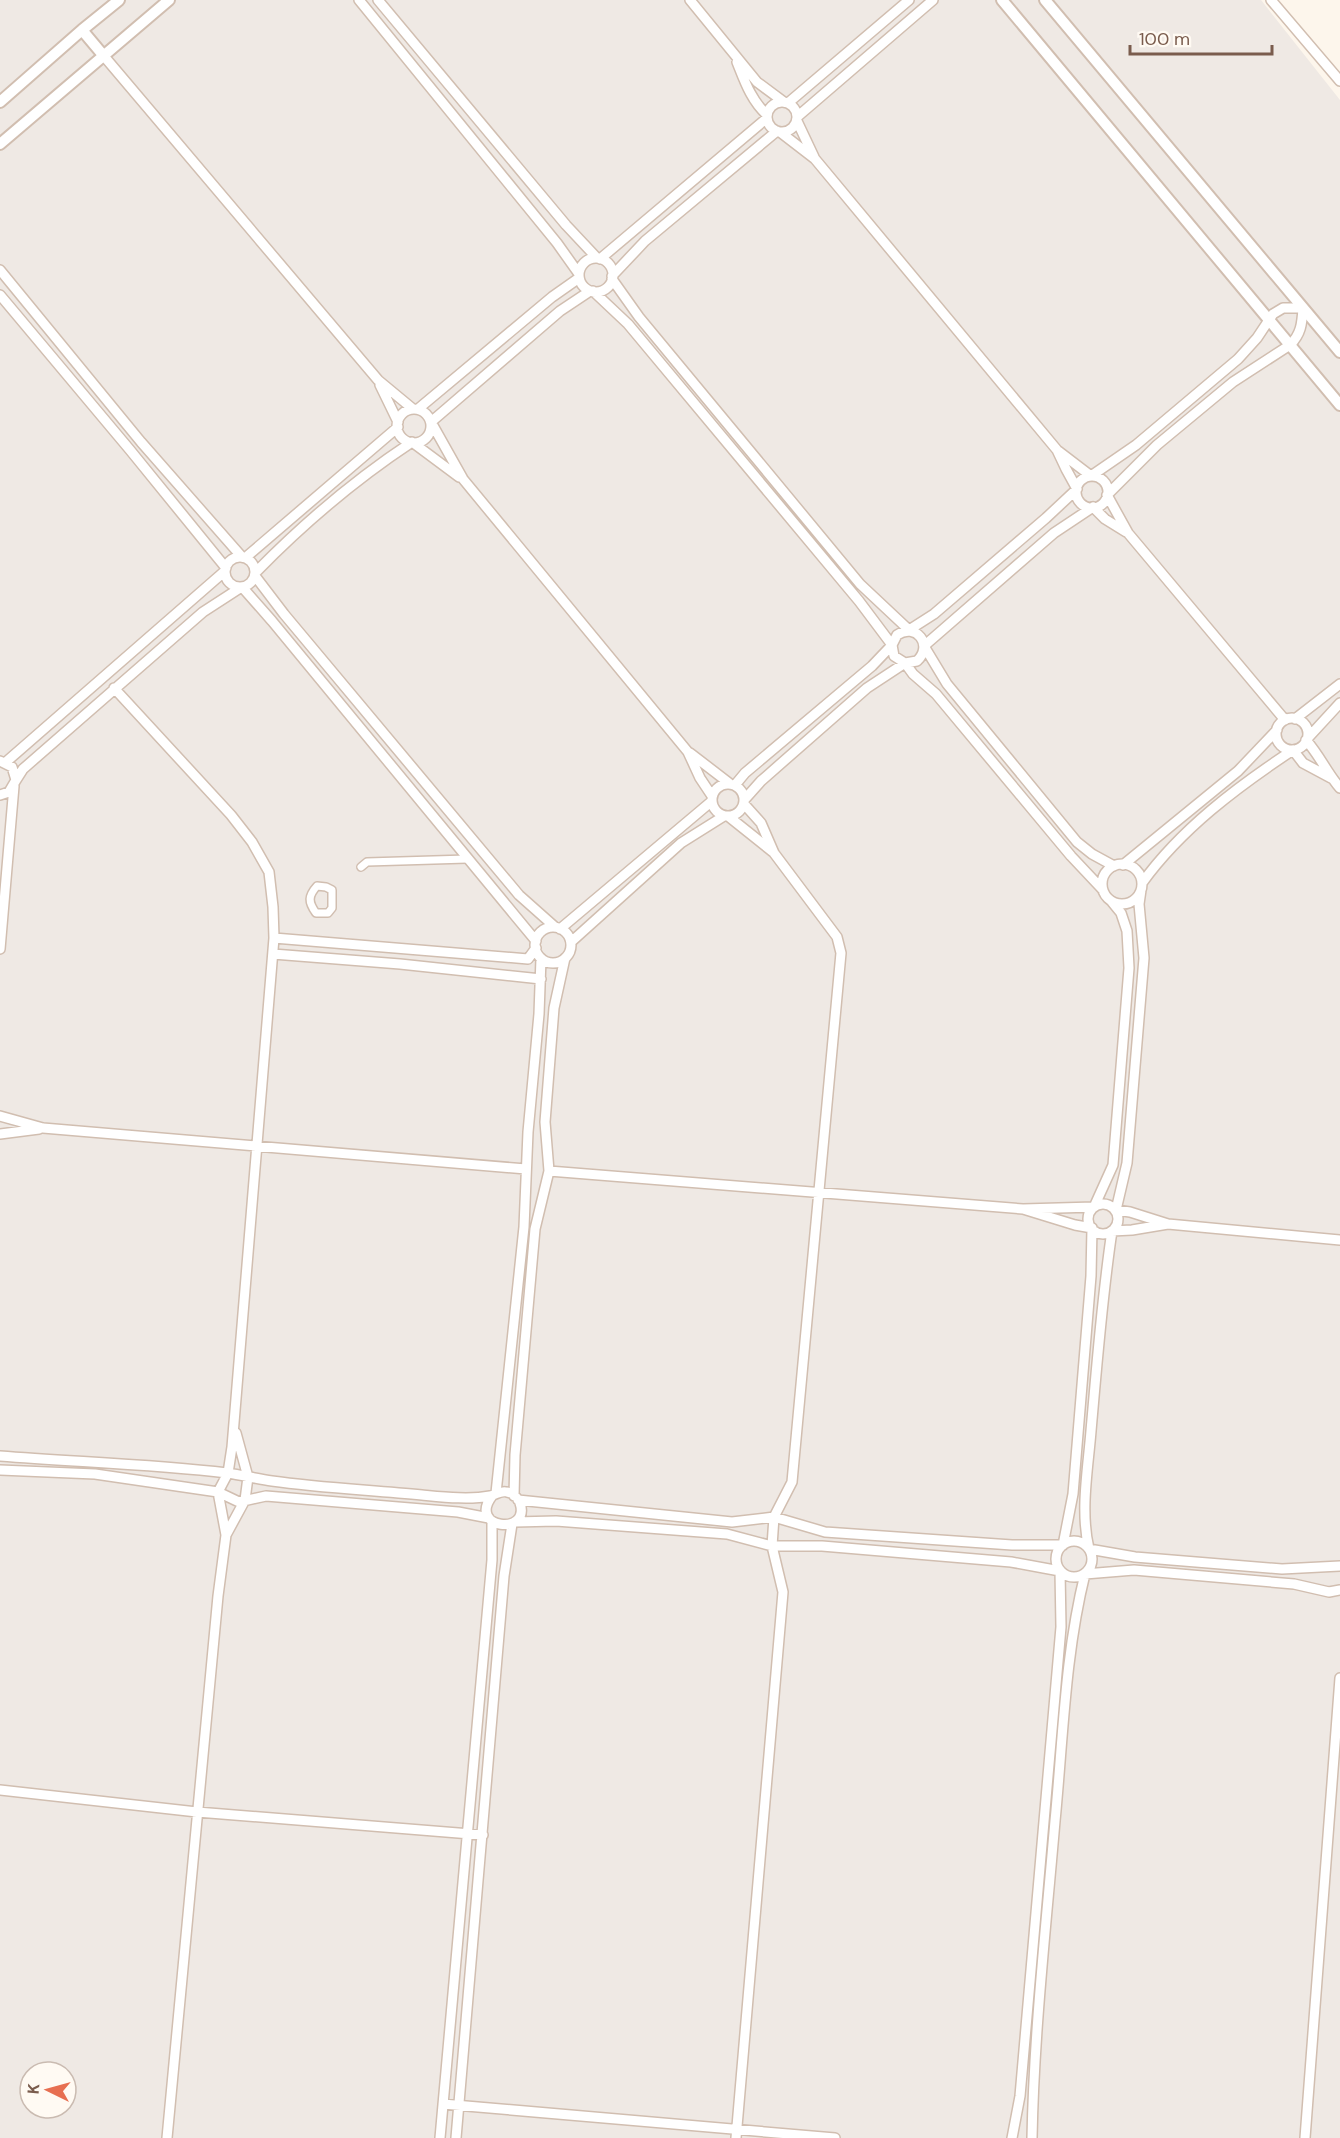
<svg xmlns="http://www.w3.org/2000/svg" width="1340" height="2138" font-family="'DM Sans',sans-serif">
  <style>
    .industrial { fill: #efe9e4; fill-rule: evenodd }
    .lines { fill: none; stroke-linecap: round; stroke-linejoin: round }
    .pedestrian-casing { stroke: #d1beb0; stroke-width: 10 }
    .minor-casing { stroke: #d1beb0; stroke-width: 12 }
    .tertiary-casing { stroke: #d1beb0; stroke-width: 14 }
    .pedestrian { stroke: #fff; stroke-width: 7 }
    .minor { stroke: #fff; stroke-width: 9 }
    .tertiary { stroke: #fff; stroke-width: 10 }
  </style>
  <rect width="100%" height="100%" fill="#fdf6ec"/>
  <!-- industrial -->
  <path class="industrial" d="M 0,0 L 1261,0 L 1340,100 L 1340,2138 L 0,2138 ZM 30,2072 L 66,2072 L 66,2108 L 30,2108 Z"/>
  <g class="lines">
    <!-- pedestrian casing -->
    <g class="pedestrian-casing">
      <path id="pedestrian" d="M 361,867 L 367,862 L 467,859
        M 317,886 L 326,887 L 332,890 L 332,908 L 328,913 L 316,913 C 308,902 308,896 317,886 Z"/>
    </g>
    <!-- minor casing -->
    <g class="minor-casing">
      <path id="minor" d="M 359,0 L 557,243 L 579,274
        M 378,0 L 566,225 L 597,258
        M 690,0 L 757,82 L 784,102
        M 1271,0 L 1340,81
        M 103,55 L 378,380 L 413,409
        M 737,62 C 745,82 751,100 767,115
        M767 117a15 15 0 1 1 30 0a15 15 0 1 1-30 0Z
        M 788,103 L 909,0
        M 797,117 L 933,0
        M 797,121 L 814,157
        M 780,132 L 815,159 L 1057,450 L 1091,476 L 1136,445 L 1238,359 L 1257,338 L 1273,314 L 1283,308 L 1303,308 C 1302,324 1301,334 1290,345 L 1233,382 L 1157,445 L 1107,495 L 1128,533 L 1285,720
        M579 275a17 17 0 1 1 34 0a17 17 0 1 1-34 0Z
        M 600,259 L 767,118
        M 0,270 L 141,442 L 242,557
        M 612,276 L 645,241 L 777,131
        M 612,279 L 639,317 L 860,584 L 909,630 L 934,614 L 1046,518 L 1077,489 L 1066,469 L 1057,450
        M 590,291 L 560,311 L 431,422 L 463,479 L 688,752 L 700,778 L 712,796
        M 593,291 L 628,324 L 859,601 L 892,645 L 894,656 L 905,663 L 917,661 C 934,645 916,622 897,635 L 892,645 L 872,666 L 745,773 L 735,785
        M 0,295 L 130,450 L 226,568
        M 380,385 L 398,422
        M 418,409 L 552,297 L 579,278
        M397 426a17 17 0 1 1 34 0a17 17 0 1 1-34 0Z
        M1076 492a16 16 0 1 1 32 0a16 16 0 1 1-32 0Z
        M225 572a15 15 0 1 1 30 0a15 15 0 1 1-30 0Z
        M 245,558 L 398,427
        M 256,572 C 303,524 356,479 412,442 L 459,477
        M 255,576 L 284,614 L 519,895 L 555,927
        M 243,588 L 272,621 L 536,941
        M 114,688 L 231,815 L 252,842 L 269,872 L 273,907 L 274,938 L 232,1447 L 228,1473 L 218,1492 L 226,1535 L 218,1596 L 167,2138
        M 1340,703 L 1306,740 C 1320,756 1327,773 1340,788
        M1276 734a16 16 0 1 1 32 0a16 16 0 1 1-32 0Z
        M 1295,719 L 1340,684
        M 690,753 L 729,783
        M 6,762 L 225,571
        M 16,780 L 23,769 L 203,612 L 240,588
        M712 800a16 16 0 1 1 32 0a16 16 0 1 1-32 0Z
        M 0,795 L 9,792 L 16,780 L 12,767 L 0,761
        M 745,799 L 761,781 L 867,688 L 905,663 L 913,674 L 936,694 L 1071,856 L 1103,890
        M 728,816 L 773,852
        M1102 884a20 20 0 1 1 40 0a20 20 0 1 1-40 0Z
        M 1123,865 L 1238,771 L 1277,730
        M 1114,866 L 1092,854 L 1077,842 L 947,684 L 924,646 L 1054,533 L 1093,507 L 1105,519 L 1126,532
        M 1142,883 C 1181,829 1237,787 1293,750 L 1303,763 L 1331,778
        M 1141,890 L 1139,904 L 1144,958 L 1127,1163 L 1116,1210 L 1130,1212 L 1168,1224 L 1340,1240
        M535 945a18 18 0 1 1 36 0a18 18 0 1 1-36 0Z
        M 560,929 L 712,801
        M 274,938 L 528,959 L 536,948
        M 571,942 L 681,843 L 724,816
        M 0,949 L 14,786
        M 273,954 L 400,964 L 541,979
        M 0,1116 L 43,1128 L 526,1169
        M 0,1134 L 39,1129
        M 549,1171 L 1023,1209 L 1094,1207 L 1113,1165 L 1129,968 L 1127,931 L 1121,913 L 1112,902
        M1088 1219a15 15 0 1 1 30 0a15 15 0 1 1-30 0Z
        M 1168,1224 L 1132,1230 L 1112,1231 C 1102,1297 1097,1364 1091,1431 C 1088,1469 1080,1511 1089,1549 L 1135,1557 L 1282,1569 L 1340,1566
        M 0,1456 C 75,1462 152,1464 227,1473 C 242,1475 257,1479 272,1481 C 321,1488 372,1490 422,1495 C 443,1497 469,1500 490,1496 C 496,1495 500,1490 507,1492 C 513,1493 518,1498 520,1503 C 531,1536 467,1529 492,1496
        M 0,1470 L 95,1474 L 218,1492 L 239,1502 L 266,1496 L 458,1512 L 489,1518
        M 496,1493 L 524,1227 L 528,1132 L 539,1014 L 541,958
        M 514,1496 L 515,1455 L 535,1229 L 549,1171 L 545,1122 L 554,1008 L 565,958
        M 518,1500 L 732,1522 L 774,1517 L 825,1532 L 1012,1545 L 1063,1545 L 1073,1494 L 1091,1276 L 1092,1228 L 1075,1225 L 1023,1209
        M 515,1522 L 556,1521 L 727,1534 L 772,1546 L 822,1546 L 1011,1562 L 1060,1571 L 1061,1627 L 1020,2096 L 1012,2138
        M 226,1535 L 245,1500 L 248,1477 L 236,1433
        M1056 1559a18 18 0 1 1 36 0a18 18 0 1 1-36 0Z
        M 0,1790 L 197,1812 L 483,1835
        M 443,2104 L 835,2138
        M 440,2138 L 492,1560 L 492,1522
        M 456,2138 L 504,1576 L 512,1524
        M 736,2138 L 783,1592 L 772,1546 L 774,1517 L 792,1482 L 841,953 L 837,937 L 774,853 L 761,823 L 744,804
        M 1032,2138 C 1034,2032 1046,1927 1055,1821 C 1063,1739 1065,1654 1085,1574 L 1134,1570 L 1294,1584 L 1329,1592 L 1340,1590
        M 1305,2138 L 1340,1678"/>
    </g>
    <!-- tertiary casing -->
    <g class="tertiary-casing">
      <path id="tertiary" d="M 1002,0 C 1114,136 1228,270 1340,405
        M 1045,0 L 1340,352
        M 82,30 L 103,55
        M 0,102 L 82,30 L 119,0
        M 0,144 L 169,0"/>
    </g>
    <!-- pedestrian -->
    <use href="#pedestrian" class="pedestrian"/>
    <!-- minor -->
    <use href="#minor" class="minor"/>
    <!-- tertiary -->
    <use href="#tertiary" class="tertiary"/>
  </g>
  <!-- north arrow -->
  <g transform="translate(48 2090) rotate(275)"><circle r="28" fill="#fffaf3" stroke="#cabbb1" stroke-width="1.5"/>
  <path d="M0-4.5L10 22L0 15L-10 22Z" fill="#e76f51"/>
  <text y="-9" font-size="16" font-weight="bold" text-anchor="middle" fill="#7a5c4d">K</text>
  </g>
  <!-- scale -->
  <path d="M1130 45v9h142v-9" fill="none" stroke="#7a5c4d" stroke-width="3"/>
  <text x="1139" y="45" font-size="18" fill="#7a5c4d" stroke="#fffaf3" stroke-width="4.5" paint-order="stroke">100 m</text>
</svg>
